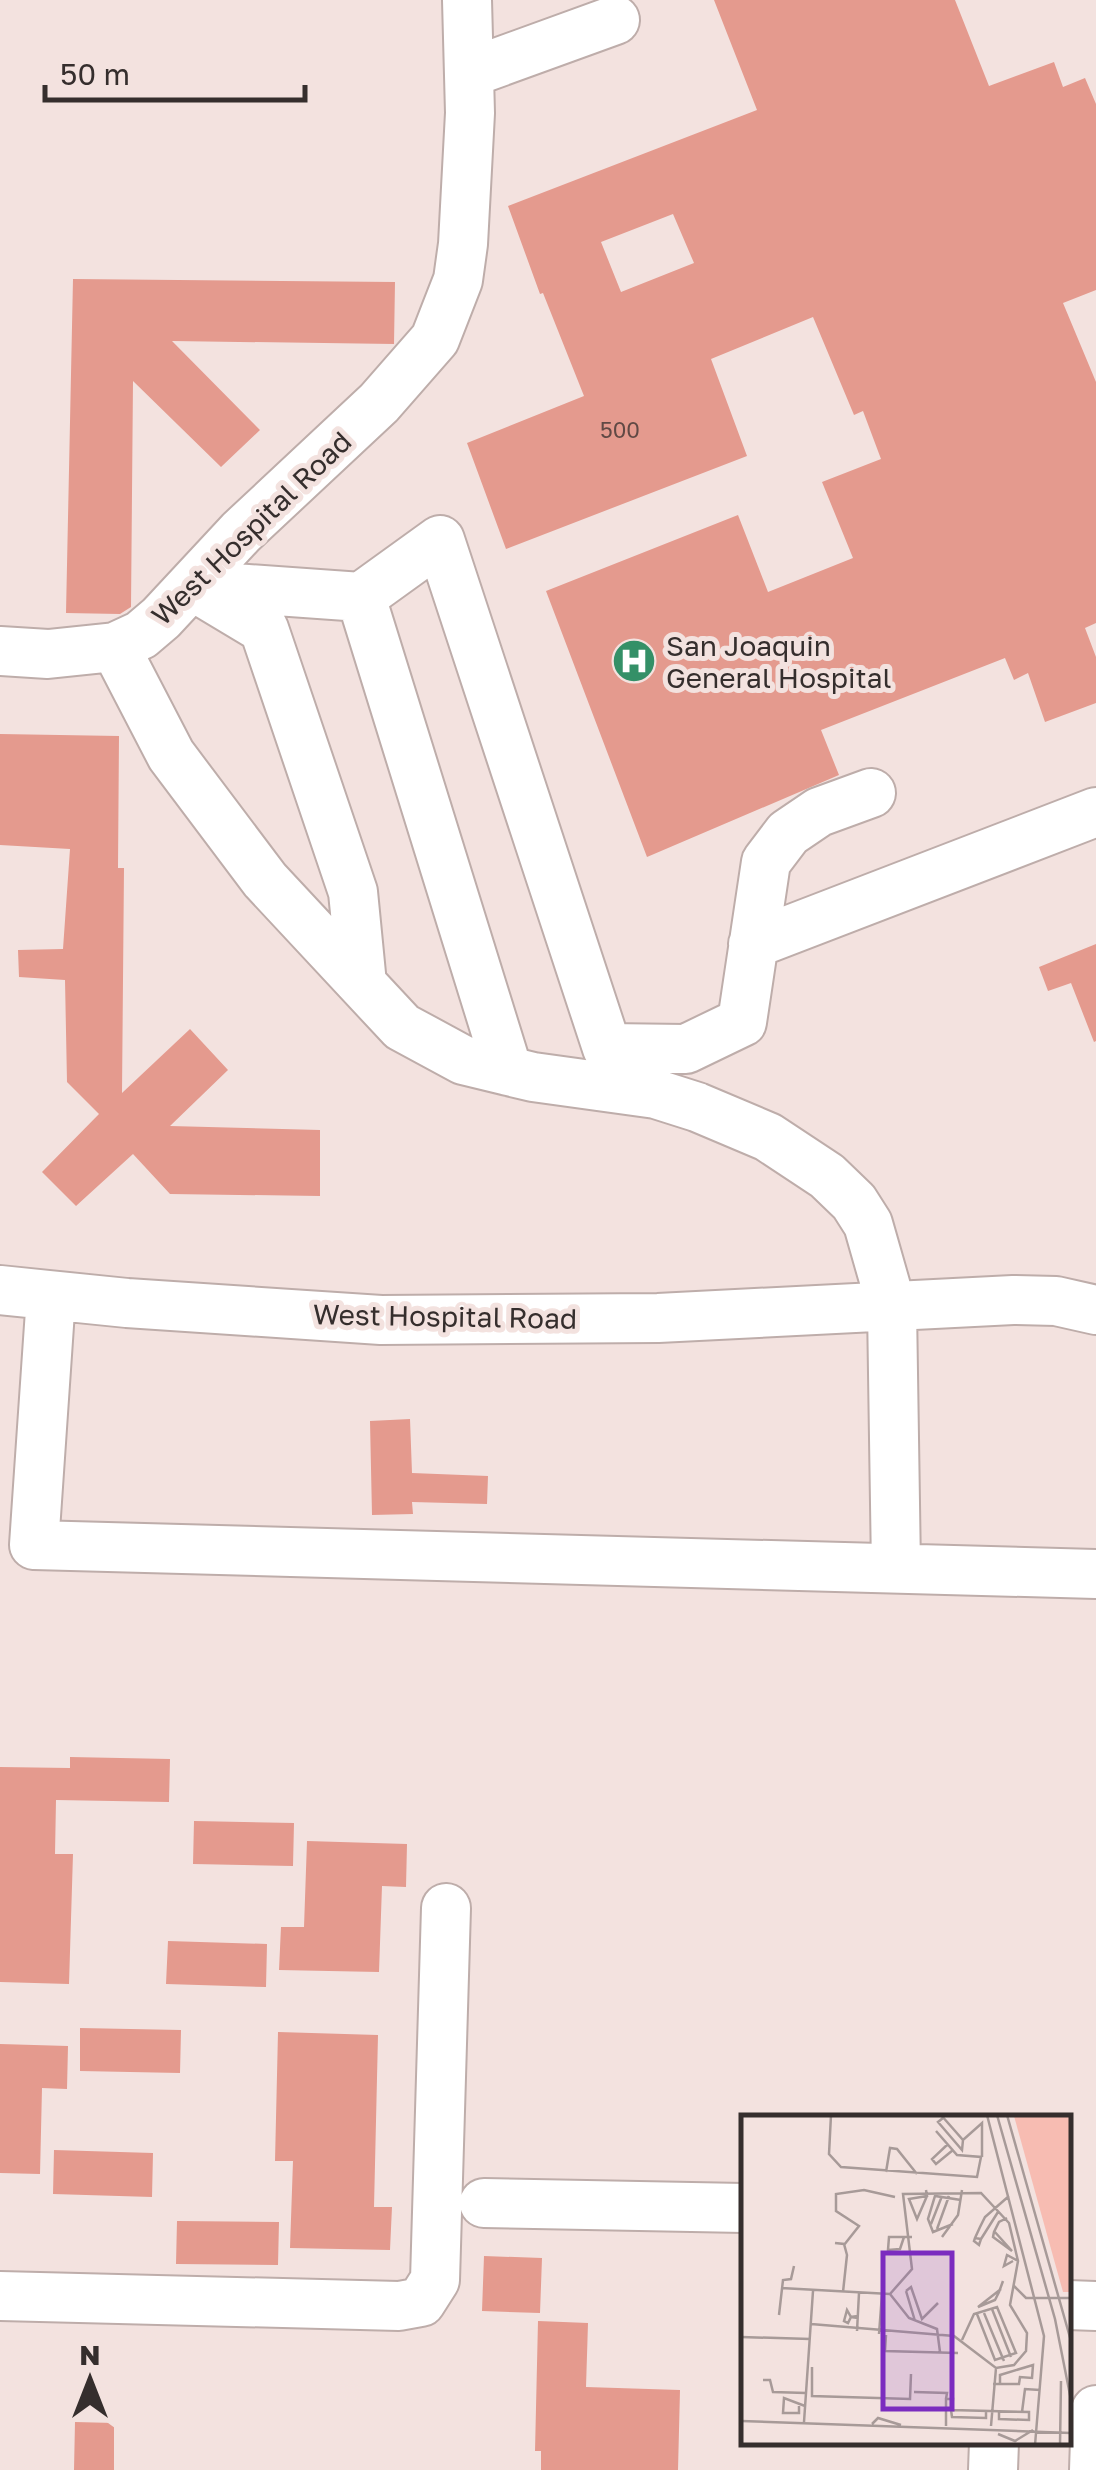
<svg xmlns="http://www.w3.org/2000/svg" width="1096" height="2470" font-family="'Golos Text',sans-serif">
  <style>
    .building { fill: #e49a8e; fill-rule: evenodd }
    .lines { fill: none; stroke-linecap: round; stroke-linejoin: round }
    .minor-casing { stroke: #beadaa; stroke-width: 52 }
    .minor { stroke: #fff; stroke-width: 48 }
    .labels { text-anchor: middle; dominant-baseline: central; stroke-width: 10; stroke-linejoin: round; paint-order: stroke }
    .number-label { font-size: 22px; fill: #614945 }
    .street-label { font-size: 28px; fill: #352e2d; stroke: #f3e2df }
    .poi-label { font-size: 28px; fill: #352e2d; stroke: #f3e2df; text-anchor: start }
    .inset-road { fill: none; stroke: #a79a98; stroke-width: 2.5 }
    .view { fill: #7b2cbf; fill-opacity: 0.15; stroke: #7b2cbf; stroke-width: 5 }
    .inset-edge { fill: none; stroke: #352e2d; stroke-width: 5 }
  </style>
  <rect width="100%" height="100%" fill="#f3e2df"/>
  <!-- building -->
  <path class="building" d="M 714,0 L 955,0 L 989,86 L 1054,62 L 1063,87 L 1085,78 L 1096,104 L 1096,290 L 1063,303 L 1096,382 L 1096,623 L 1085,628 L 1096,657 L 1096,703 L 1045,722 L 1028,673 L 1014,680 L 1005,658 L 821,730 L 839,775 L 647,857 L 546,591 L 738,515 L 768,592 L 853,558 L 822,482 L 881,459 L 863,411 L 854,415 L 813,317 L 711,359 L 747,456 L 506,549 L 467,443 L 584,396 L 543,293 L 540,294 L 508,206 L 757,110 ZM 673,214 L 694,263 L 621,292 L 601,242 Z
    M 73,279 L 395,282 L 394,344 L 172,341 L 260,430 L 221,467 L 133,381 L 131,607 L 120,614 L 66,613 Z
    M 0,734 L 119,736 L 118,868 L 124,868 L 122,1093 L 190,1029 L 228,1070 L 170,1126 L 320,1130 L 320,1196 L 170,1194 L 133,1154 L 76,1206 L 42,1172 L 99,1114 L 67,1082 L 65,980 L 19,977 L 18,950 L 63,949 L 70,849 L 0,845 Z
    M 1096,944 L 1096,1041 L 1094,1042 L 1071,983 L 1048,991 L 1039,967 Z
    M 410,1419 L 412,1473 L 488,1476 L 487,1504 L 412,1502 L 413,1514 L 372,1515 L 370,1421 Z
    M 70,1757 L 170,1759 L 169,1802 L 56,1800 L 55,1854 L 73,1854 L 69,1984 L 0,1982 L 0,1767 L 70,1768 Z
    M 194,1821 L 294,1823 L 293,1866 L 193,1864 Z
    M 307,1841 L 407,1844 L 406,1887 L 382,1886 L 379,1972 L 279,1970 L 281,1927 L 304,1927 Z
    M 168,1941 L 267,1944 L 266,1987 L 166,1984 Z
    M 80,2028 L 181,2030 L 180,2073 L 80,2071 Z
    M 278,2032 L 378,2035 L 374,2207 L 392,2207 L 390,2250 L 290,2248 L 293,2161 L 275,2161 Z
    M 0,2044 L 68,2046 L 67,2089 L 42,2088 L 40,2174 L 0,2173 Z
    M 54,2150 L 153,2153 L 152,2197 L 53,2194 Z
    M 177,2221 L 279,2222 L 278,2265 L 176,2264 Z
    M 484,2256 L 542,2258 L 540,2313 L 482,2311 Z
    M 538,2321 L 588,2323 L 586,2387 L 680,2390 L 678,2470 L 541,2470 L 541,2451 L 535,2451 Z
    M 75,2422 L 114,2423 L 114,2470 L 74,2470 Z"/>
  <g class="lines">
    <!-- minor casing -->
    <g class="minor-casing">
      <path id="minor" d="M 469,73 L 615,20
        M 192,585 L 361,597 L 508,1071
        M 199,590 L 264,629 L 353,892 L 362,984
        M 361,597 L 440,540 L 607,1048 L 686,1049 L 742,1022 L 766,862 L 788,833 L 819,812 L 871,793
        M 115,647 L 171,755 L 265,880 L 402,1027 L 463,1060 L 533,1077 L 656,1094 L 697,1107 L 768,1137 L 827,1176 L 854,1202 L 868,1224 L 892,1308 L 896,1568
        M 0,651 L 48,654 L 115,647 L 141,635 L 161,618 L 241,532 L 379,403 L 435,339 L 458,280 L 463,244 L 470,113 L 467,0
        M 753,944 L 1096,812
        M 0,1290 L 127,1303 L 381,1320 L 658,1318 L 1013,1300 L 1056,1301 L 1096,1310
        M 51,1296 L 34,1545 L 1096,1574
        M 484,2203 L 744,2208
        M 0,2296 L 399,2306 L 421,2302 L 435,2280 L 446,1908
        M 1068,2305 L 1096,2306
        M 993,2470 L 994,2442
        M 1094,2470 L 1096,2410"/>
    </g>
    <!-- minor -->
    <use href="#minor" class="minor"/>
  </g>
  <!-- icons -->
  <defs>
    <g id="hospital-disc" transform="scale(2.25)"><circle r="9.5" fill="#349067" stroke="#f3e2df"/><path d="M-5-5h3v3.5h4V-5h3V5h-3V1.5h-4V5h-3Z" fill="#fff"/></g>
  </defs>
  <g fill-rule="evenodd">
    <use href="#hospital-disc" x="634" y="661"/>
  </g>
  <g class="labels">
    <!-- number labels -->
    <g class="number-label">
      <text x="620" y="429">500</text>
    </g>
    <!-- street labels -->
    <g class="street-label">
      <text transform="translate(251 528) rotate(-44)">West Hospital Road</text>
      <text transform="translate(445 1316) rotate(1)">West Hospital Road</text>
    </g>
    <!-- poi labels -->
    <g class="poi-label">
      <text x="666" y="645">San Joaquin<tspan x="666" dy="32">General Hospital</tspan></text>
    </g>
  </g>
  <!-- overview -->
  <g transform="translate(741 2115)">
    <rect width="330" height="330" fill="#f3e2df"/>
    <path d="M 330,0 L 330,177 L 322,177 L 273,1 Z" fill="#f7bcb2"/>
    <path class="inset-road" d="M 90,0 L 88,39 L 100,52 L 236,62 L 240,42 L 216,40 L 195,16M 200,0 L 222,25 L 241,8 L 241,42M 246,0 L 303,221 L 294,330M 256,0 L 314,204 L 330,285M 266,0 L 330,226M 202,3 L 197,7 L 221,35 L 222,25M 207,29 L 191,44 L 195,49 L 212,35M 145,57 L 149,33 L 156,34 L 176,59M 185,75 L 186,81 L 168,84 L 176,104 L 186,81M 190,109 L 201,81M 212,109 L 192,117 L 187,104 L 194,81 L 220,85M 196,114 L 208,81M 253,116 L 271,136 L 252,122 L 253,117 L 258,107 L 266,103M 163,122 L 159,134 L 147,135 L 148,122 L 171,122M 201,122 L 217,100 L 221,75M 234,123 L 240,124 L 238,130 L 233,126 L 234,123 L 239,112 L 244,102 L 268,81M 240,124 L 257,97M 94,128 L 103,129 L 106,140 L 102,177M 103,130 L 118,111 L 95,96 L 95,79 L 123,75 L 154,82M 272,146 L 263,151 L 266,140 L 277,146M 273,171 L 285,183 L 330,183M 40,173 L 149,179M 260,174 L 237,192 L 254,185 L 258,177 L 262,166M 165,176 L 170,172 L 181,204 L 197,188M 165,176 L 174,206M 149,179 L 168,203 L 196,214 L 199,237M 251,194 L 270,242M 243,198 L 263,246M 38,200 L 42,165 L 50,164 L 53,151M 117,203 L 110,202 L 106,195 L 103,206 L 107,208 L 110,202 L 117,201M 70,209 L 213,221 L 255,253 L 273,250 L 285,236 L 286,218 L 269,190 L 277,146 L 268,108 L 240,78 L 162,79 L 171,154 L 149,179M 116,216 L 118,178M 138,219 L 141,179M 145,220 L 144,236 L 217,238M 0,222 L 69,224M 221,225 L 233,199 L 256,192 L 275,238 L 254,245 L 236,199M 71,252 L 71,281 L 169,284 L 170,259M 22,265 L 29,265 L 32,277 L 65,278M 252,269 L 278,269 L 279,262 L 291,263 L 292,250 L 259,260 L 259,269M 173,277 L 206,278 L 205,284M 58,291 L 58,298 L 42,298 L 43,283 L 64,291M 210,295 L 211,302 L 245,303 L 245,297M 281,297 L 284,274 L 299,275M 0,306 L 330,318M 63,307 L 72,176M 131,309 L 137,303 L 160,310M 205,311 L 205,284 L 212,284 L 211,295 L 288,297 L 288,305 L 258,304 L 258,297M 250,311 L 255,253M 257,319 L 274,326 L 292,315M 319,330 L 320,266"/>
    <path class="view" d="M 142,138 L 211,138 L 211,294 L 142,294 Z"/>
    <rect width="330" height="330" class="inset-edge"/>
  </g>
  <!-- north arrow -->
  <g transform="translate(90 2380)" stroke="#f3e2df" stroke-width="8" paint-order="stroke">
  <path d="M0-8L18 38L0 25L-18 38Z" fill="#352e2d"/>
  <text y="-15" font-size="28" font-weight="bold" text-anchor="middle" fill="#352e2d">N</text>
  </g>
  <!-- scale -->
  <path d="M45 85v15h260v-15" fill="none" stroke="#352e2d" stroke-width="5"/>
  <text x="60" y="85" font-size="30" fill="#352e2d" stroke="#f3e2df" stroke-width="8" paint-order="stroke">50 m</text>
</svg>
